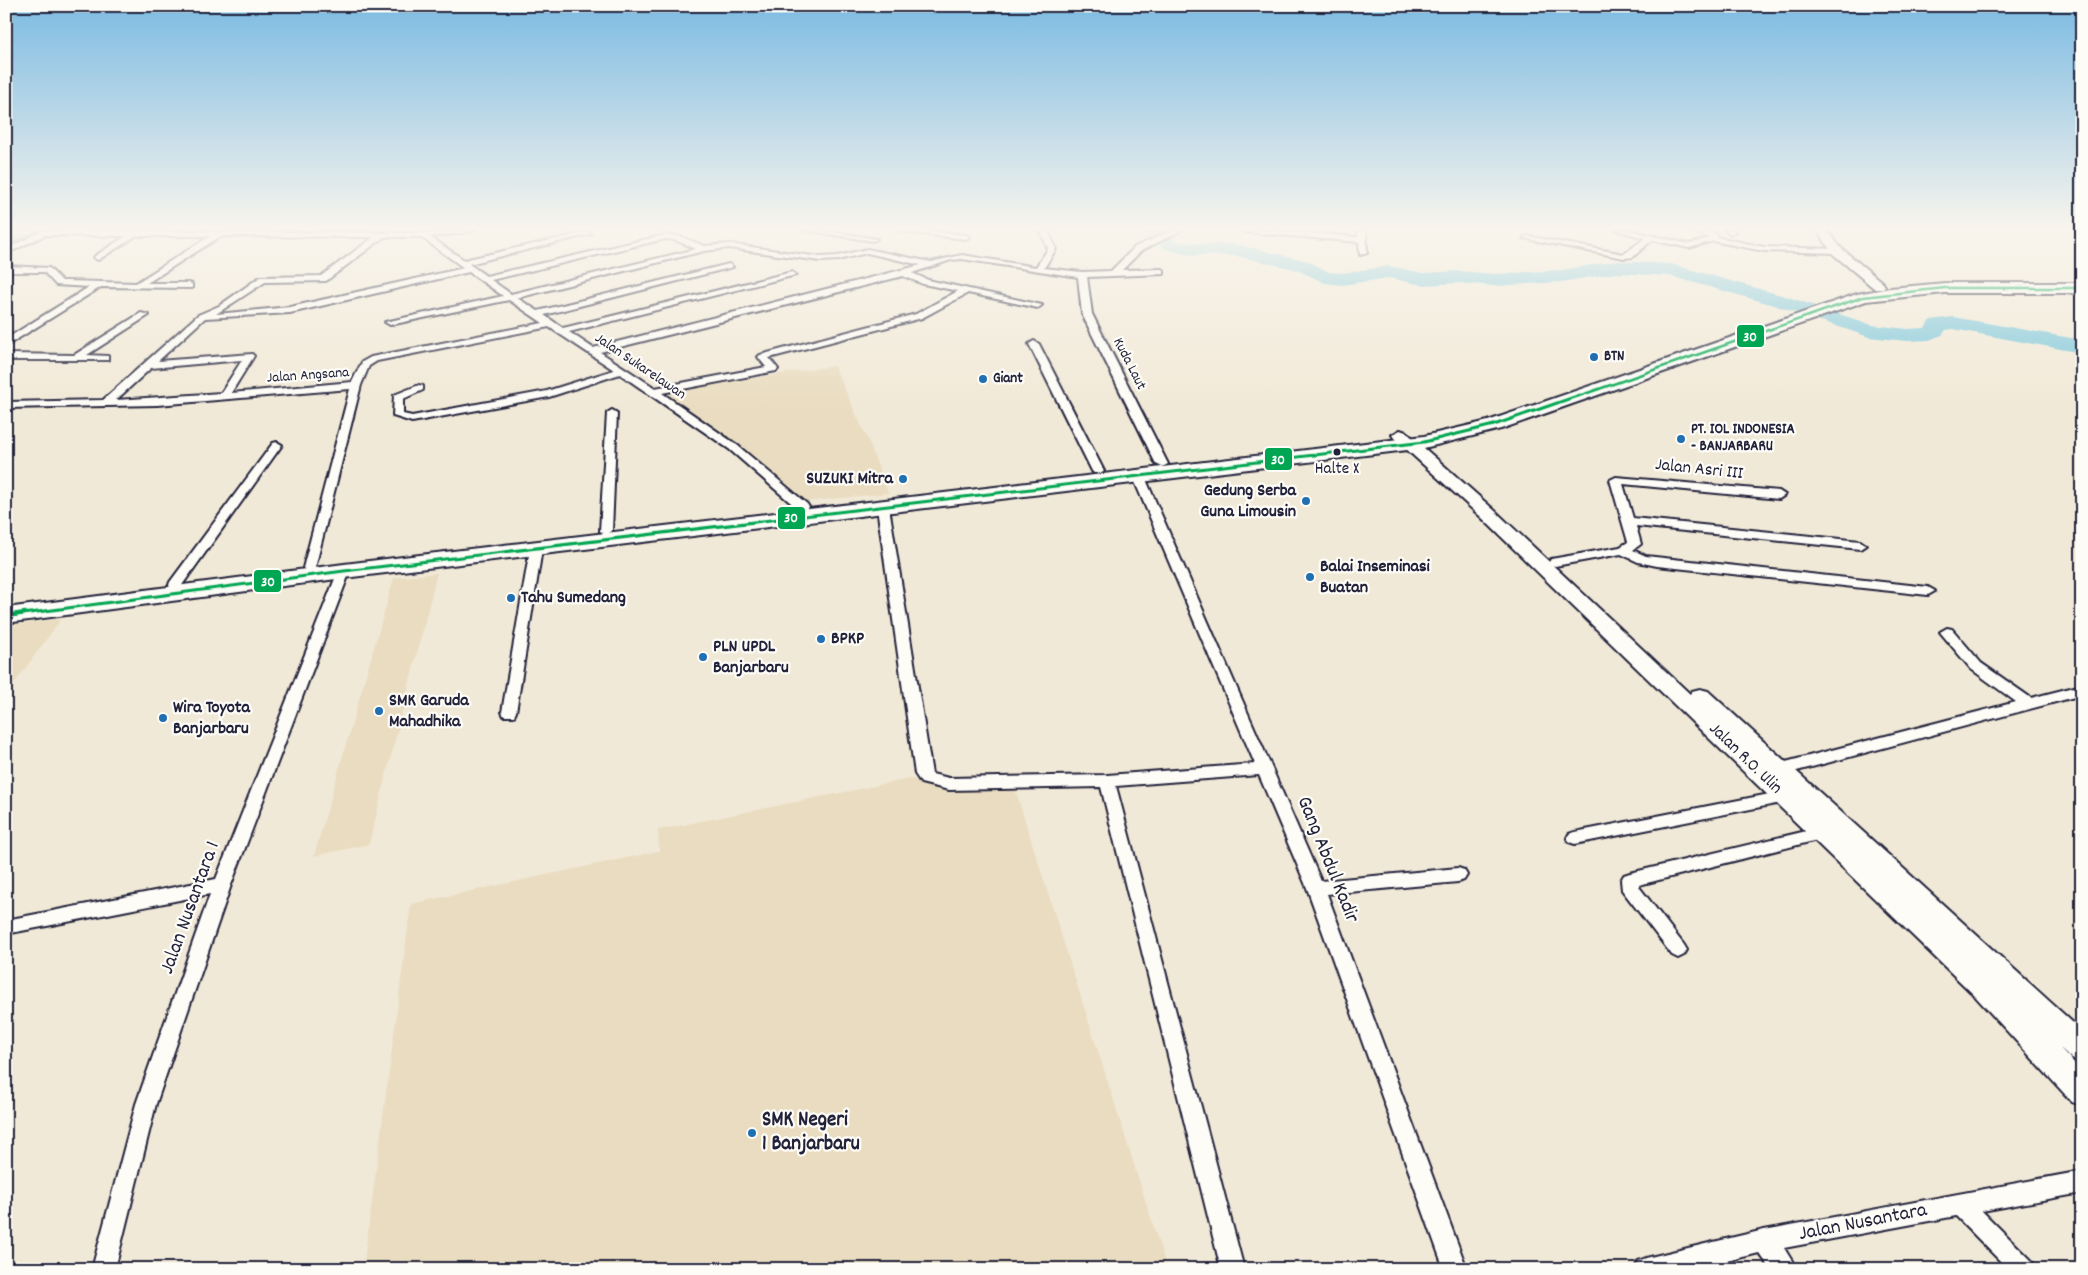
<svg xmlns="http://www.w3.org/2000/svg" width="2088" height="1275" font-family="Dekko,sans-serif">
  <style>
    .built { fill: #e9dcc0 }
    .green { fill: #a3e0a7; stroke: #628171 }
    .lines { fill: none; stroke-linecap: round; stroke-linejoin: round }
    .river { fill: #7bc6da; fill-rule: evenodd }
    .street-casing { stroke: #22223b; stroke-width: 4 }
    .secondary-casing { stroke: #22223b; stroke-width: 4 }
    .highway-casing { stroke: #22223b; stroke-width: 4 }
    .street { fill: #fdfcf7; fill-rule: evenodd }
    .secondary { fill: #fdfcf7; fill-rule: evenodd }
    .highway { fill: #fdfcf7; fill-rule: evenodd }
    .bus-1-far2-casing { stroke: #fdfcf7; stroke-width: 5 }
    .bus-1-far1-casing { stroke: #fdfcf7; stroke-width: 6 }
    .bus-1-casing { stroke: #fdfcf7; stroke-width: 8 }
    .bus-1-far2 { stroke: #00a651; stroke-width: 2.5 }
    .bus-1-far1 { stroke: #00a651; stroke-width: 3 }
    .bus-1 { stroke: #00a651; stroke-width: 4.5 }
    .poi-dot { fill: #1f6fb2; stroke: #fdfcf7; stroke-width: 2 }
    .bus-dot { fill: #22223b; stroke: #fdfcf7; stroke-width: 2 }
    .labels { text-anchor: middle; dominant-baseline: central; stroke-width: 4.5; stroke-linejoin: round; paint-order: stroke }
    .far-poi-label { font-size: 15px; font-weight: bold; fill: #22223b; stroke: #fdfcf7; text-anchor: start }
    .far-street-label { font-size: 15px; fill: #22223b; stroke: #fdfcf7 }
    .bus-label { font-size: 17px; fill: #22223b; stroke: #fdfcf7 }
    .street-label { font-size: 18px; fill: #22223b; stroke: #fdfcf7 }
    .poi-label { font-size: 18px; font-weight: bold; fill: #22223b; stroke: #fdfcf7; text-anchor: start }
    .near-street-label { font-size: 21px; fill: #22223b; stroke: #fdfcf7 }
    .near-poi-label { font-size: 21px; font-weight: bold; fill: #22223b; stroke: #fdfcf7; text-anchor: start }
    .line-badge { stroke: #fdfcf7; stroke-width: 2 }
    .badge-label { font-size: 14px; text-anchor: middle; font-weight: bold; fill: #fff }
  </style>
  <rect width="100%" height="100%" fill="#f1e9d7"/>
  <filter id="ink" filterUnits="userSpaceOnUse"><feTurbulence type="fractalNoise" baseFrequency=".02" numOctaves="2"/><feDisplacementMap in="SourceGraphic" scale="10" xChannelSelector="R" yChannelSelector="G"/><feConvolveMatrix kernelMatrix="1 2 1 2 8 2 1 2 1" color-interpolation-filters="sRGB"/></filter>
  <g filter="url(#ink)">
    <!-- built -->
    <path class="built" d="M 834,366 L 868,440 L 888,493 L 803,502 L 750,455 L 659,392 Z
      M 437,573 L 369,844 L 314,856 L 394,578 Z
      M 61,619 L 6,695 L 6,626 Z
      M 909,779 L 1015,789 L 1167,1269 L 363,1269 L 411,904 L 659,851 L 658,830 Z"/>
    <!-- green -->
    <path class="green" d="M 6,230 L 37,230 L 6,246 Z"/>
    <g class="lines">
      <!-- river -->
      <path class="river" d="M 1139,230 L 1159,230 L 1177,241 L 1189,243 L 1236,244 L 1308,261 L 1329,272 L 1342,273 L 1389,266 L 1423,273 L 1459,271 L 1495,274 L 1561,270 L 1616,261 L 1671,264 L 1788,297 L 1872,325 L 1907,329 L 1925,328 L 1931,320 L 1953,317 L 2082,340 L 2082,353 L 1953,329 L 1946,330 L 1942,335 L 1929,340 L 1907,341 L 1869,337 L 1774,305 L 1670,276 L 1616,273 L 1561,282 L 1495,286 L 1459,283 L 1422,285 L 1389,278 L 1342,285 L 1325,283 L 1295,269 L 1236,256 L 1189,255 L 1165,249 Z"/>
      <!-- street casing -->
      <g class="street-casing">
        <path id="street" d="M 44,230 L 423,233 L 474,230 L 470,232 L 430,237 L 464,260 L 587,232 L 591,234 L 469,264 L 486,276 L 665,235 L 679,236 L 705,246 L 729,244 L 820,257 L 838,256 L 867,249 L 931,262 L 962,255 L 1036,267 L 1048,249 L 1040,230 L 1048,230 L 1056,249 L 1044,268 L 1082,272 L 1111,271 L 1135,247 L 1173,230 L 1182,230 L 1141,251 L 1122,270 L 1161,269 L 1164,270 L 1164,274 L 1087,277 L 1092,314 L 1168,464 L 1162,467 L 1156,464 L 1082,314 L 1078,277 L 962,259 L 951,260 L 912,273 L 928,280 L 1042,305 L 1038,308 L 968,293 L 922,318 L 769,358 L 778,369 L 776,371 L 662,393 L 737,445 L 807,504 L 809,507 L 807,510 L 799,510 L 729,449 L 620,374 L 549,397 L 412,422 L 393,416 L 394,395 L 419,385 L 423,386 L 423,390 L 403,399 L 403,414 L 412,416 L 547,391 L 614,370 L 549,327 L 377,361 L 369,366 L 361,385 L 315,568 L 309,572 L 303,568 L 350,389 L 157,405 L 6,408 L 6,402 L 103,400 L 198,315 L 219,306 L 260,277 L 321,276 L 374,237 L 221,236 L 147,283 L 189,283 L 192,284 L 192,288 L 101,287 L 6,346 L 6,339 L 89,287 L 56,285 L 44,272 L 6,272 L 6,266 L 49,268 L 62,281 L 66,281 L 136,283 L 210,236 L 136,236 L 98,260 L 94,258 L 95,256 L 126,236 L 45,235 L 6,254 L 6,249 ZM 384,237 L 421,237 L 464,268 L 290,307 L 216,314 L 265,282 L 326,281 ZM 665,239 L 675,240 L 696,249 L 511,294 L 491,280 ZM 729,248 L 820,261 L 838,260 L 867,253 L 921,265 L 593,348 L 569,332 L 796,275 L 792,272 L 563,328 L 544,315 L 733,267 L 729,264 L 538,311 L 517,298 L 704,251 ZM 469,272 L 503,296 L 385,322 L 390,325 L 509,300 L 543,323 L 371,357 L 362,362 L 352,382 L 231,393 L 254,356 L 252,354 L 158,361 L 205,318 L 290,313 ZM 903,276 L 923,284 L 958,291 L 916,314 L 760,355 L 758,357 L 766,367 L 655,388 L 600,352 ZM 242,360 L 221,393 L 116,400 L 151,368 Z
          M 803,230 L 821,230 L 877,239 L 873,241 Z
          M 899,230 L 920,230 L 966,235 L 970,237 L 966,239 L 903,232 Z
          M 1241,230 L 1267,230 L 1358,237 L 1358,230 L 1366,230 L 1367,253 L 1360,255 L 1359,242 L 1245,232 Z
          M 1616,230 L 1628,230 L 1689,244 L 1710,238 L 1691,230 L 1701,230 L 1717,234 L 1717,237 L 1764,247 L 1837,249 L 1841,251 L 1837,253 L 1764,251 L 1713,241 L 1689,248 L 1652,240 L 1633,257 L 1624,258 L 1523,238 L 1527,236 L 1624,254 L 1645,238 Z
          M 1724,230 L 1733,230 L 1735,232 L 1731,234 Z
          M 141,313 L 149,315 L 87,355 L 108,356 L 108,360 L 6,360 L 6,354 L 74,355 Z
          M 1034,341 L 1039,344 L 1104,471 L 1102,473 L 1094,473 L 1092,471 L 1029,344 Z
          M 612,410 L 617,413 L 612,531 L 606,535 L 600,531 L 607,413 Z
          M 277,442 L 282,445 L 180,588 L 170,588 L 169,585 L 170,582 L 273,443 Z
          M 1138,472 L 1144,475 L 1321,881 L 1458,868 L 1464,870 L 1467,875 L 1464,880 L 1458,882 L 1327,894 L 1467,1269 L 1444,1269 L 1307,888 L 1259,775 L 1116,786 L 1244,1269 L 1221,1269 L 1101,787 L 949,790 L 921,783 L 915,774 L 877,507 L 883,503 L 889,507 L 932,774 L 949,778 L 1107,775 L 1255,764 L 1132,475 Z
          M 1616,477 L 1779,491 L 1785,495 L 1779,499 L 1623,484 L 1633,518 L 1860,541 L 1866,545 L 1860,549 L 1636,526 L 1641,544 L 1633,550 L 1646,556 L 1928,587 L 1935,591 L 1928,595 L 1657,566 L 1638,562 L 1621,554 L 1555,566 L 1551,565 L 1549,562 L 1551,559 L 1620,547 L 1628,542 L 1610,480 Z
          M 536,545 L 542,549 L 516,712 L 514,716 L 504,716 L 502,712 L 530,549 Z
          M 344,567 L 350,571 L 231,885 L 156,1104 L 115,1269 L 92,1269 L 136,1104 L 210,894 L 6,934 L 6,920 L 216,879 L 338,571 Z
          M 1947,628 L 1952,629 L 1981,663 L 2031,698 L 2082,685 L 2082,695 L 1778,776 L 1772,774 L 1770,770 L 1772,766 L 1778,764 L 2016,702 L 1971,669 L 1940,632 Z
          M 1785,791 L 1791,793 L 1793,797 L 1791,801 L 1575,844 L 1569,842 L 1567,838 L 1569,834 L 1575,832 Z
          M 1823,827 L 1829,829 L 1831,833 L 1829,837 L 1639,885 L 1640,888 L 1684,945 L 1687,950 L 1684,955 L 1678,958 L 1672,955 L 1622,890 L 1621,880 L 1624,875 L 1630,873 Z
          M 2082,1171 L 2082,1193 L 1982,1211 L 2032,1261 L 2035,1269 L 2008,1269 L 1956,1216 L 1784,1248 L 1797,1269 L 1771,1269 L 1759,1253 L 1695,1269 L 1635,1269 L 1638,1261 L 1646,1258 L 1764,1230 Z"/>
      </g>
      <!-- secondary casing -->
      <g class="secondary-casing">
        <path id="secondary" d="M 1817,230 L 1827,230 L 1841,248 L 1883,283 L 1885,286 L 1883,289 L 1875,289 L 1833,254 Z
          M 1400,430 L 1406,432 L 1493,509 L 1690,694 L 1692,691 L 1700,689 L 1708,691 L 2082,1031 L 2082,1063 L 2072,1059 L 2059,1047 L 2082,1071 L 2082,1106 L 2072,1102 L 1975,996 L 1481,517 L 1394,438 L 1392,435 Z"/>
      </g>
      <!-- highway casing -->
      <g class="highway-casing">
        <path id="highway" d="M 1945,283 L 2082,283 L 2082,293 L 1945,293 L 1866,301 L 1501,429 L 1424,448 L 344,578 L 6,623 L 6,608 L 344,564 L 1424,436 L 1488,421 L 1857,294 L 1890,288 Z"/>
      </g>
      <!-- street -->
      <use href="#street" class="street"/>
      <!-- secondary -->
      <use href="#secondary" class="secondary"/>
      <!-- highway -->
      <use href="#highway" class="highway"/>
      <!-- bus-1-far2 casing -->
      <g class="bus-1-far2-casing">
        <path id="bus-1-far2" d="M 1576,397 L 1863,297 L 1945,288 L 2082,288"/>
      </g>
      <!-- bus-1-far1 casing -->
      <g class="bus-1-far1-casing">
        <path id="bus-1-far1" d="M 15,615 L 344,571 L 1424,442 L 1494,425 L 1580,395"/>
      </g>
      <!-- bus-1 casing -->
      <g class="bus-1-casing">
        <path id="bus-1" d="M 6,616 L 25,613"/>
      </g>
      <!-- bus-1-far2 -->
      <use href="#bus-1-far2" class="bus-1-far2"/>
      <!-- bus-1-far1 -->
      <use href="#bus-1-far1" class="bus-1-far1"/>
      <!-- bus-1 -->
      <use href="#bus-1" class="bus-1"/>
    </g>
  </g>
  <!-- sky -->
  <linearGradient id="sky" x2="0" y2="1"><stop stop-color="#7cbbe2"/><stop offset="0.56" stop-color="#f9f5ed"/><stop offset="1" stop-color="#f9f5ed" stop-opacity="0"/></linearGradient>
  <rect width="2088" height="408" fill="url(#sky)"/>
  <!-- markers -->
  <g class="poi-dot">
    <circle cx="1594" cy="357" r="5"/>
    <circle cx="983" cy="379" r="5"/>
    <circle cx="1681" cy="439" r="5"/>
    <circle cx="903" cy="479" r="5"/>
    <circle cx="1306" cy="501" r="5"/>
    <circle cx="1310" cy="577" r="5"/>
    <circle cx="511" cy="598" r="5"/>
    <circle cx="821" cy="639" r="5"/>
    <circle cx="703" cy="657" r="5"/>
    <circle cx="379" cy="711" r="5"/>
    <circle cx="163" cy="718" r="5"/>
    <circle cx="752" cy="1133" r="5"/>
  </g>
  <circle class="bus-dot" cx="1337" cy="452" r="4.5"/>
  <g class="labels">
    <!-- far-poi labels -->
    <g class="far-poi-label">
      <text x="1604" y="357">BTN</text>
      <text x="993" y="379">Giant</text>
      <text x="1691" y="430">PT. IOL INDONESIA<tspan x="1691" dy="17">- BANJARBARU</tspan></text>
    </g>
    <!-- far-street labels -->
    <g class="far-street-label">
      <text transform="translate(1129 364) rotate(63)">Kuda Laut</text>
      <text transform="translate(640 367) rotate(34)">Jalan Sukarelawan</text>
      <text transform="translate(308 376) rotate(-4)">Jalan Angsana</text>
    </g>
    <!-- bus labels -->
    <g class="bus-label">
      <text x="1337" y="470">Halte X</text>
    </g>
    <!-- street labels -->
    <g class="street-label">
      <text transform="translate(1699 470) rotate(6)">Jalan Asri III</text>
      <text transform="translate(1745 759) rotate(44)">Jalan R.O. Ulin</text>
    </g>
    <!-- poi labels -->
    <g class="poi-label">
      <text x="893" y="479" text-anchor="end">SUZUKI Mitra</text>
      <text x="1296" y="491" text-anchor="end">Gedung Serba<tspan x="1296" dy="21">Guna Limousin</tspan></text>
      <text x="1320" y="567">Balai Inseminasi<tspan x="1320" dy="21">Buatan</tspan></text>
      <text x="521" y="598">Tahu Sumedang</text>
      <text x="831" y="639">BPKP</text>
      <text x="713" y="647">PLN UPDL<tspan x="713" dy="21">Banjarbaru</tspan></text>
      <text x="389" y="701">SMK Garuda<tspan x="389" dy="21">Mahadhika</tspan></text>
      <text x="173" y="708">Wira Toyota<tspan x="173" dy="21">Banjarbaru</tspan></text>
    </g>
    <!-- near-street labels -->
    <g class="near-street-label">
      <text transform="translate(1327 860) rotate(68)">Gang Abdul Kadir</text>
      <text transform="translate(191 908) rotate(-70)">Jalan Nusantara 1</text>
      <text transform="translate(1863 1223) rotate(-11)">Jalan Nusantara</text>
    </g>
    <!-- near-poi labels -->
    <g class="near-poi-label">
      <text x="762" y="1121">SMK Negeri<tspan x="762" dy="24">1 Banjarbaru</tspan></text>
    </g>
  </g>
  <g class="line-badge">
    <rect x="1736" y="324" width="29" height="24" rx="5" fill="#00a651"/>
    <rect x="1264" y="447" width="29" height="24" rx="5" fill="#00a651"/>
    <rect x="777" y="506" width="29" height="24" rx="5" fill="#00a651"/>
    <rect x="253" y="569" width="29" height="24" rx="5" fill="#00a651"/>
  </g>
  <g class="badge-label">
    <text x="1750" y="341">30</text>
    <text x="1278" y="464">30</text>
    <text x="791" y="522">30</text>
    <text x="268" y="586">30</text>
  </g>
  <!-- margin -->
  <rect width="2088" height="1275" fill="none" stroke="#fdfcf7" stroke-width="25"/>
  <rect x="12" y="12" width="2063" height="1250" fill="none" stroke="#22223b" stroke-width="2" filter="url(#ink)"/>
</svg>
